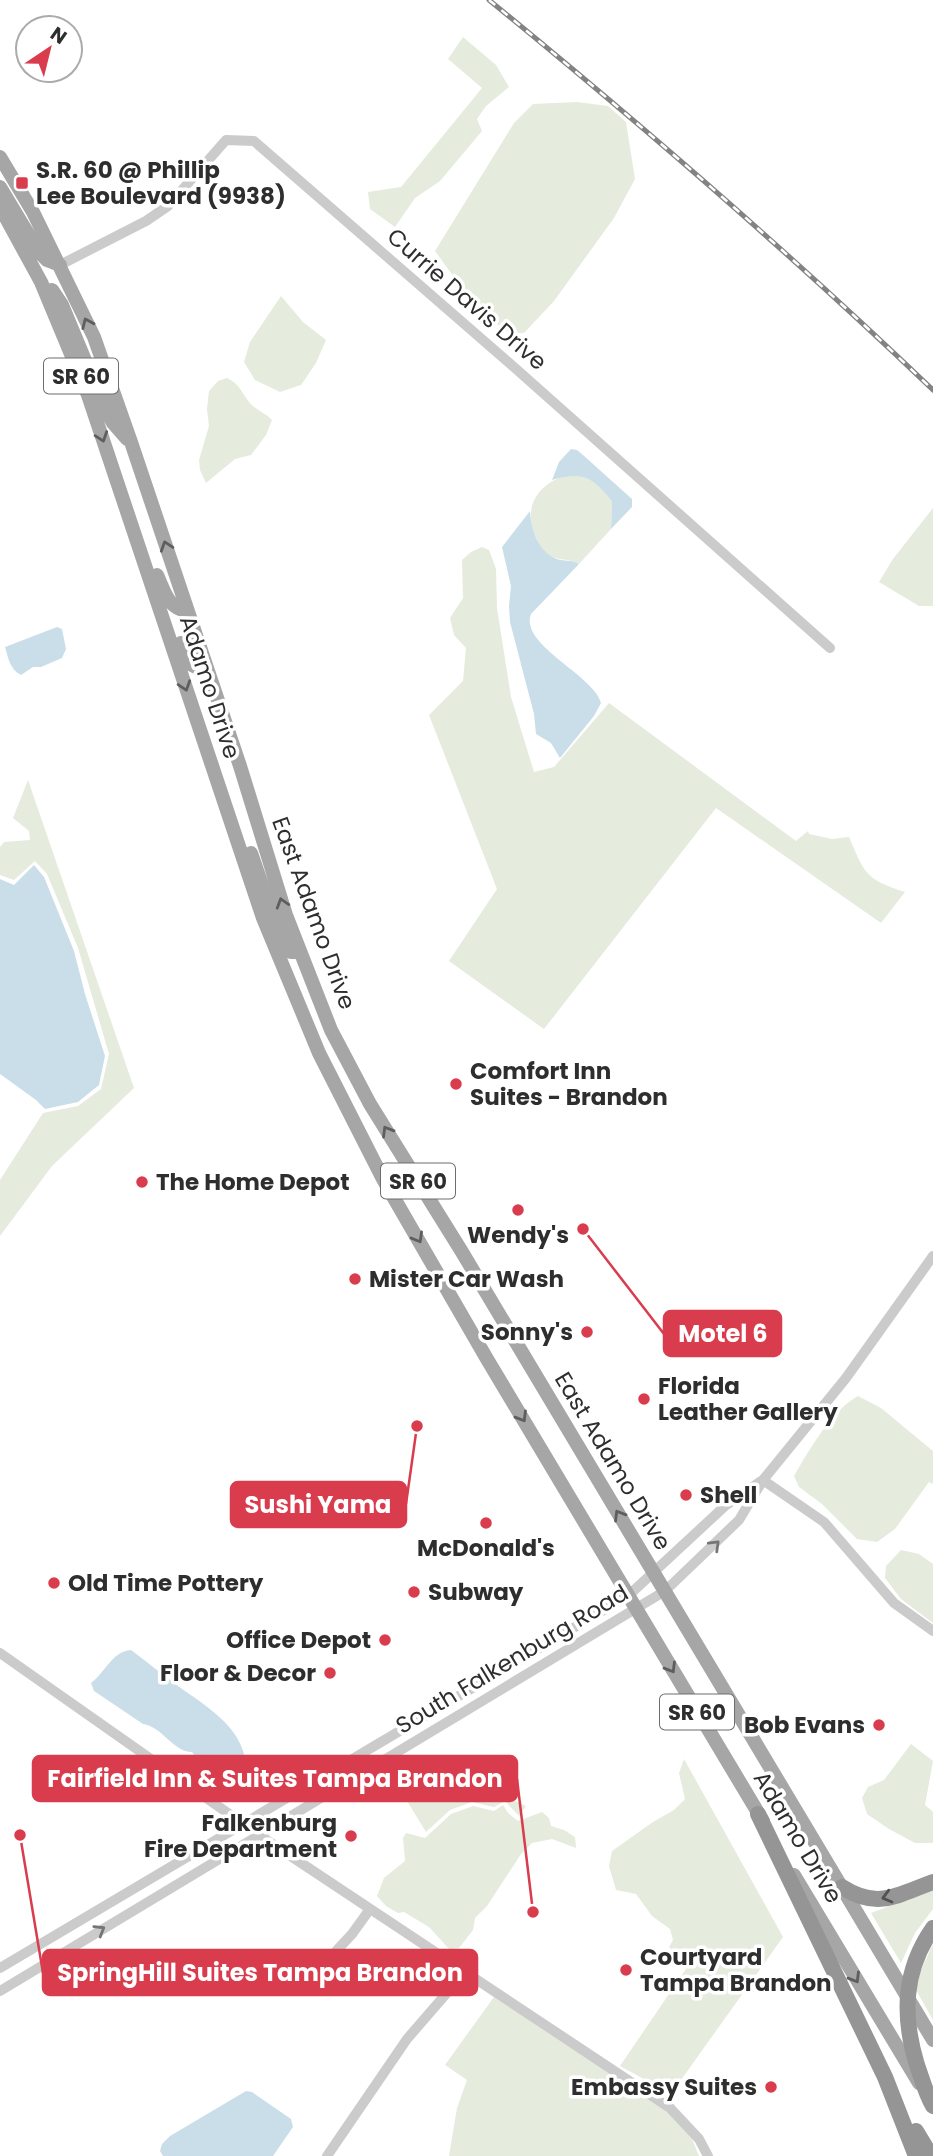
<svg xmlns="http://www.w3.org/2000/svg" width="933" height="2156" font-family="Poppins,sans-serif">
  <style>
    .green { fill: #e5ebdd }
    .water { fill: #cadee9 }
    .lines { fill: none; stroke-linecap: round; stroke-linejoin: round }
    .minor { stroke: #cbcbcb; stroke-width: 10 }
    .major { stroke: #a6a6a6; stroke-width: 14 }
    .highway { stroke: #959595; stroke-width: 16 }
    .rail-casing { stroke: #838383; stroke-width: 5 }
    .rail { stroke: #fff; stroke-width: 2.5; stroke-dasharray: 8; stroke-linecap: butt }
    .oneway { stroke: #5e5e5e }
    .oneway2 { stroke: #757575 }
    .oneway3 { stroke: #525252 }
    .poi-dot { fill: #d93c4d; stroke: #fff; stroke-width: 2.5 }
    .labels { text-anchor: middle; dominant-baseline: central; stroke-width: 7; stroke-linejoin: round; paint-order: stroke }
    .shield { fill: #fff; stroke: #6d6d6d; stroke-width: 2 }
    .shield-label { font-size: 21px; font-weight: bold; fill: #2e2e2e }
    .poi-label { font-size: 23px; font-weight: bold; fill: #2e2e2e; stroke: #fff; text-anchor: start }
    .street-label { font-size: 23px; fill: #2e2e2e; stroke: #fff }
    .leader { fill: none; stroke: #d93c4d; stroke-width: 2.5 }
    .callout-dot { fill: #d93c4d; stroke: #fff; stroke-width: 2.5 }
    .callout { fill: #d93c4d; stroke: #d93c4d; stroke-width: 2.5 }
    .callout-label { font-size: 24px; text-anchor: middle; font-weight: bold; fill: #fff }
  </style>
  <rect width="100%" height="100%" fill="#fff"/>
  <!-- green -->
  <path class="green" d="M 463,37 L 496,65 L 509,87 L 486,106 L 477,119 L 482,131 L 440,181 L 415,198 L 395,227 L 370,209 L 368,192 L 401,187 L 482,88 L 448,59 Z
    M 577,102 L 608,106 L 626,122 L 635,179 L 614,218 L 554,301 L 524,333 L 510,334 L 478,310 L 435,251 L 514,123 L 533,104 Z
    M 281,296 L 303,322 L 326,340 L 316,363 L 301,385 L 280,392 L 255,380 L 244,362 L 250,342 Z
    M 227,378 C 243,386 241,395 253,406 C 259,411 266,414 272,420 L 266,435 L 251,455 L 235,459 L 206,483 L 200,470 L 199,460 L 209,426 L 207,409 L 209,391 L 218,381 Z
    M 567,475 C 590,476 598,482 612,502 L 611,529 L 579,564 C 569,558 557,561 547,554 C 541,549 538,542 535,535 C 523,506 538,484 567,475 Z
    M 933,508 L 933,606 L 919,606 L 879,582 L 893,559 Z
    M 482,547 L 489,550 L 496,569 L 497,608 L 511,697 L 534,772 L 554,767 L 609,703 L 796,841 L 808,831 L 809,834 L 832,839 L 849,837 C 865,874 865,879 905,892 L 881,923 L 716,808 L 544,1029 L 449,961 L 497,889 L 429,715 L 463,681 L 466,648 L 454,635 L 450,618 L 463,598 L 462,560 L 471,552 Z
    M 28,780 L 134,1088 L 52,1166 L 0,1236 L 0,1180 L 43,1113 L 78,1106 L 101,1089 L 109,1054 L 78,948 L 47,874 L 35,861 L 14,880 L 0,875 L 0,847 L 4,842 L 30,840 L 29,831 L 13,818 Z
    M 858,1396 L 881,1408 L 933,1451 L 933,1484 L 929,1482 L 895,1529 L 877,1542 L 857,1539 L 822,1504 L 799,1487 L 794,1476 C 809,1450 832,1410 858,1396 Z
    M 901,1550 L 919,1554 L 933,1564 L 933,1623 L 901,1599 L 885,1578 L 886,1566 Z
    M 911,1744 L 933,1761 L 925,1805 L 933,1812 L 933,1843 L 915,1843 L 889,1829 L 867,1814 L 862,1798 L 868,1787 L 884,1780 Z
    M 684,1759 L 783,1937 L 671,2094 L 620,2066 L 686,1969 L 679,1956 L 669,1947 L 673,1940 L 670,1929 L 652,1916 L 636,1894 L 616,1890 L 609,1866 L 612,1851 L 653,1822 L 674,1810 L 685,1799 L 679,1773 Z
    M 432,1763 L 526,1806 L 519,1816 L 505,1801 L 494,1807 L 472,1802 L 450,1810 L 426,1832 L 399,1788 Z
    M 503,1805 L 508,1813 L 518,1821 L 542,1812 L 549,1818 L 551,1826 L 564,1830 L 575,1837 L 576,1848 L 552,1839 L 532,1843 L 521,1854 L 487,1906 L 475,1918 L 473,1930 L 459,1948 L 450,1950 L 429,1927 L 404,1912 L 398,1913 L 386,1906 L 377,1896 L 384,1878 L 405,1861 L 403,1838 L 406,1833 L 425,1838 L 451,1814 L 473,1806 L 494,1811 Z
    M 933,1890 L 933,1909 L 915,1933 L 901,1963 L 871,1913 Z
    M 933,1944 L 933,2020 L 916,1990 L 920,1972 Z
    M 494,1997 L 667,2112 L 692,2139 L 699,2156 L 449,2156 L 457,2108 L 467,2080 L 445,2065 Z"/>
  <!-- water -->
  <path class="water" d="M 571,449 L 577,450 L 583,455 L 632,499 L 632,507 L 611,529 L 612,502 C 594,477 581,471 552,480 L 559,462 Z
    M 530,511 C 531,529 538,552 557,559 C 564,562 571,559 579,564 L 531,614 C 519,645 594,675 601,703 L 594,716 L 560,758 L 551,743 L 536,734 L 534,714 L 510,622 L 509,606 L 511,586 L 502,547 Z
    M 57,627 L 62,629 L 66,649 L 62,658 L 41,667 L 33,667 L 21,675 C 10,670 8,657 5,647 Z
    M 34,865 L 44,877 L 74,951 L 85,994 L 105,1056 L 99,1085 L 78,1102 L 45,1109 L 36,1100 L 0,1074 L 0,879 L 14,885 Z
    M 131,1650 C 146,1661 159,1672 174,1683 C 202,1704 243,1725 246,1765 L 240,1770 L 197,1759 L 192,1752 C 173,1752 163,1727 143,1724 L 94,1691 L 91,1683 C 106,1672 111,1652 131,1650 Z
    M 246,2091 L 252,2092 L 291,2119 L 293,2127 L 273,2156 L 163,2156 L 160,2151 L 162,2144 L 170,2136 Z"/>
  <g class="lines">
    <!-- minor -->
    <path class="minor" d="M 60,265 L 146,221 L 168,206 L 226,140 L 254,141 L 515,368 L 830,648
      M 763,1480 L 824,1522 L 894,1603 L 933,1631
      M 0,1653 L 259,1835 L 670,2108 L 699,2139 L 708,2156
      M 0,1968 L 629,1595 L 725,1506 L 761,1481
      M 313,1976 L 352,1934 L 370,1909
      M 0,1991 L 665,1591 L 739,1520 L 763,1480 L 846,1378 L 933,1256
      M 327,2156 L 407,2039 L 465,1972"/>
    <!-- major -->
    <path class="major" d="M 0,157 L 33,212 L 94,337 L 131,442 L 240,766 L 286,915 L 331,1030 L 370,1104 L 462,1252 L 933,2040
      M 0,187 L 39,252 L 47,260 L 60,265
      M 0,207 L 41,282 L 88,395 L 263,918 L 319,1053 L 383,1179 L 487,1359 L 763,1821
      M 52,290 L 62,305 L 104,406 L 113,423 L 127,439
      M 157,575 C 164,590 168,609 187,611
      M 181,643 L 190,664 L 208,673
      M 251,853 L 282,942 L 291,952 L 299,952
      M 794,1875 L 919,2083"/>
    <!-- highway -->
    <path class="highway" d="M 758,1814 L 885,2077 L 916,2156
      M 842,1887 C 878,1910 897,1895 933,1882
      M 933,1928 C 903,1971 902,2016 917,2065 C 922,2079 926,2094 933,2106
      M 916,2131 L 931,2156"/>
    <!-- rail casing -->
    <g class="rail-casing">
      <path id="rail" d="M 489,0 C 642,125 791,254 933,390"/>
    </g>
    <!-- rail -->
    <use href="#rail" class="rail"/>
  </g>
  <!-- one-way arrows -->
  <defs><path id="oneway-chevron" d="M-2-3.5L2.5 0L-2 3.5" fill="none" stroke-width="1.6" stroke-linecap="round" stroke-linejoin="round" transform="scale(1.75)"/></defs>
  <g class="oneway">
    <use href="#oneway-chevron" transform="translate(87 323) rotate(-114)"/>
    <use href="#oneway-chevron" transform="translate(102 437) rotate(71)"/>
    <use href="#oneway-chevron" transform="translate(166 546) rotate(-108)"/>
    <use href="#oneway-chevron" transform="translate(185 686) rotate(72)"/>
    <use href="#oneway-chevron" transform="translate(282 903) rotate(-107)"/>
    <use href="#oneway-chevron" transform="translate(387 1131) rotate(-121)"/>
    <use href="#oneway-chevron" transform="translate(418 1238) rotate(60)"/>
    <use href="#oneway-chevron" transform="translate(522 1417) rotate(59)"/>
    <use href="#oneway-chevron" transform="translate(619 1515) rotate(-121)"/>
    <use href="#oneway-chevron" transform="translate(671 1668) rotate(59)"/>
    <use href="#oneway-chevron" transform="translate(855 1978) rotate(59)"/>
  </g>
  <g class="oneway2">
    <use href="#oneway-chevron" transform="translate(715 1545) rotate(-44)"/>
    <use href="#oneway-chevron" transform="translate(100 1930) rotate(-31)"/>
  </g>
  <use class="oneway3" href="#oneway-chevron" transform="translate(887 1897) rotate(165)"/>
  <!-- markers -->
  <g class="poi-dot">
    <rect x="15" y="176" width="14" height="14" rx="3.5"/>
    <circle cx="456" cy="1084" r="7"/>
    <circle cx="142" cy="1182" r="7"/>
    <circle cx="518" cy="1210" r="7"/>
    <circle cx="355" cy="1279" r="7"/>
    <circle cx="587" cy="1332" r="7"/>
    <circle cx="644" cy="1399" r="7"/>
    <circle cx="686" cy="1495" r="7"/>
    <circle cx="486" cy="1523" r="7"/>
    <circle cx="54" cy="1583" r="7"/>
    <circle cx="414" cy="1592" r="7"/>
    <circle cx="385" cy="1640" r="7"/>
    <circle cx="330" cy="1673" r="7"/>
    <circle cx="879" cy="1725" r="7"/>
    <circle cx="351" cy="1836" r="7"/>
    <circle cx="626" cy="1970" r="7"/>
    <circle cx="771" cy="2087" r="7"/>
  </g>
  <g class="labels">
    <!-- shield labels -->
    <g class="shield">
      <rect x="44" y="358.5" width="74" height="35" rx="5"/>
      <rect x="381" y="1163.5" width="74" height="35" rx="5"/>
      <rect x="660" y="1694.5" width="74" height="35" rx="5"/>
    </g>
    <g class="shield-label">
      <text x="81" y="376">SR 60</text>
      <text x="418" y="1181">SR 60</text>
      <text x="697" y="1712">SR 60</text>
    </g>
    <!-- poi labels -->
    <g class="poi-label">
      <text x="36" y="170">S.R. 60 @ Phillip<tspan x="36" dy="26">Lee Boulevard (9938)</tspan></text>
      <text x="470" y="1071">Comfort Inn<tspan x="470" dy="26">Suites - Brandon</tspan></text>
      <text x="156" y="1182">The Home Depot</text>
      <text x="518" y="1235" text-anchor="middle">Wendy's</text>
      <text x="369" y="1279">Mister Car Wash</text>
      <text x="573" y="1332" text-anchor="end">Sonny's</text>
      <text x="658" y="1386">Florida<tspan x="658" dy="26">Leather Gallery</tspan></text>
      <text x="700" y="1495">Shell</text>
      <text x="486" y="1548" text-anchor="middle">McDonald's</text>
      <text x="68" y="1583">Old Time Pottery</text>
      <text x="428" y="1592">Subway</text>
      <text x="371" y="1640" text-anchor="end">Office Depot</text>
      <text x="316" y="1673" text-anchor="end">Floor &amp; Decor</text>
      <text x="865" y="1725" text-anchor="end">Bob Evans</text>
      <text x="337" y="1823" text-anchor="end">Falkenburg<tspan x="337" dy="26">Fire Department</tspan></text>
      <text x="640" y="1957">Courtyard<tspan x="640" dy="26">Tampa Brandon</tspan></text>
      <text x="757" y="2087" text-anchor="end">Embassy Suites</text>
    </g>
    <!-- street labels -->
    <g class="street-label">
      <text transform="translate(467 299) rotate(41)">Currie Davis Drive</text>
      <text transform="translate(210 687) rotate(72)">Adamo Drive</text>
      <text transform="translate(314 913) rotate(70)">East Adamo Drive</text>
      <text transform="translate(613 1461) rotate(59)">East Adamo Drive</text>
      <text transform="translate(512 1659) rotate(-31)">South Falkenburg Road</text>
      <text transform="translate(798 1837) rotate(59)">Adamo Drive</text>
    </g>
  </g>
  <!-- callouts -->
  <path class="leader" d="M583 1229L664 1334M417 1426L406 1504M533 1912L517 1779M20 1835L43 1973"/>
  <g class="callout-dot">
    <circle cx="583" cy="1229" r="7"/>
    <circle cx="417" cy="1426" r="7"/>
    <circle cx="533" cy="1912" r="7"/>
    <circle cx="20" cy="1835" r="7"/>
  </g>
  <g class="callout">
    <rect x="664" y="1311" width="117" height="45" rx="7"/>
    <rect x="231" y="1482" width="175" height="45" rx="7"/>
    <rect x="33" y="1756" width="484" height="45" rx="7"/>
    <rect x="43" y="1950" width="434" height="45" rx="7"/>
  </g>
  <g class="callout-label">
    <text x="723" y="1342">Motel 6</text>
    <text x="318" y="1513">Sushi Yama</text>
    <text x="275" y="1787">Fairfield Inn &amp; Suites Tampa Brandon</text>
    <text x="260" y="1981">SpringHill Suites Tampa Brandon</text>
  </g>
  <!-- north arrow -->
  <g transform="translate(49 49) rotate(35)"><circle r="33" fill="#ffffff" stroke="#ababab" stroke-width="2"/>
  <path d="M0-5L12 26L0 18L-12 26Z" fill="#d93c4d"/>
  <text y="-10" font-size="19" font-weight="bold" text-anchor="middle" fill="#2e2e2e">N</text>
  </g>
</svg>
